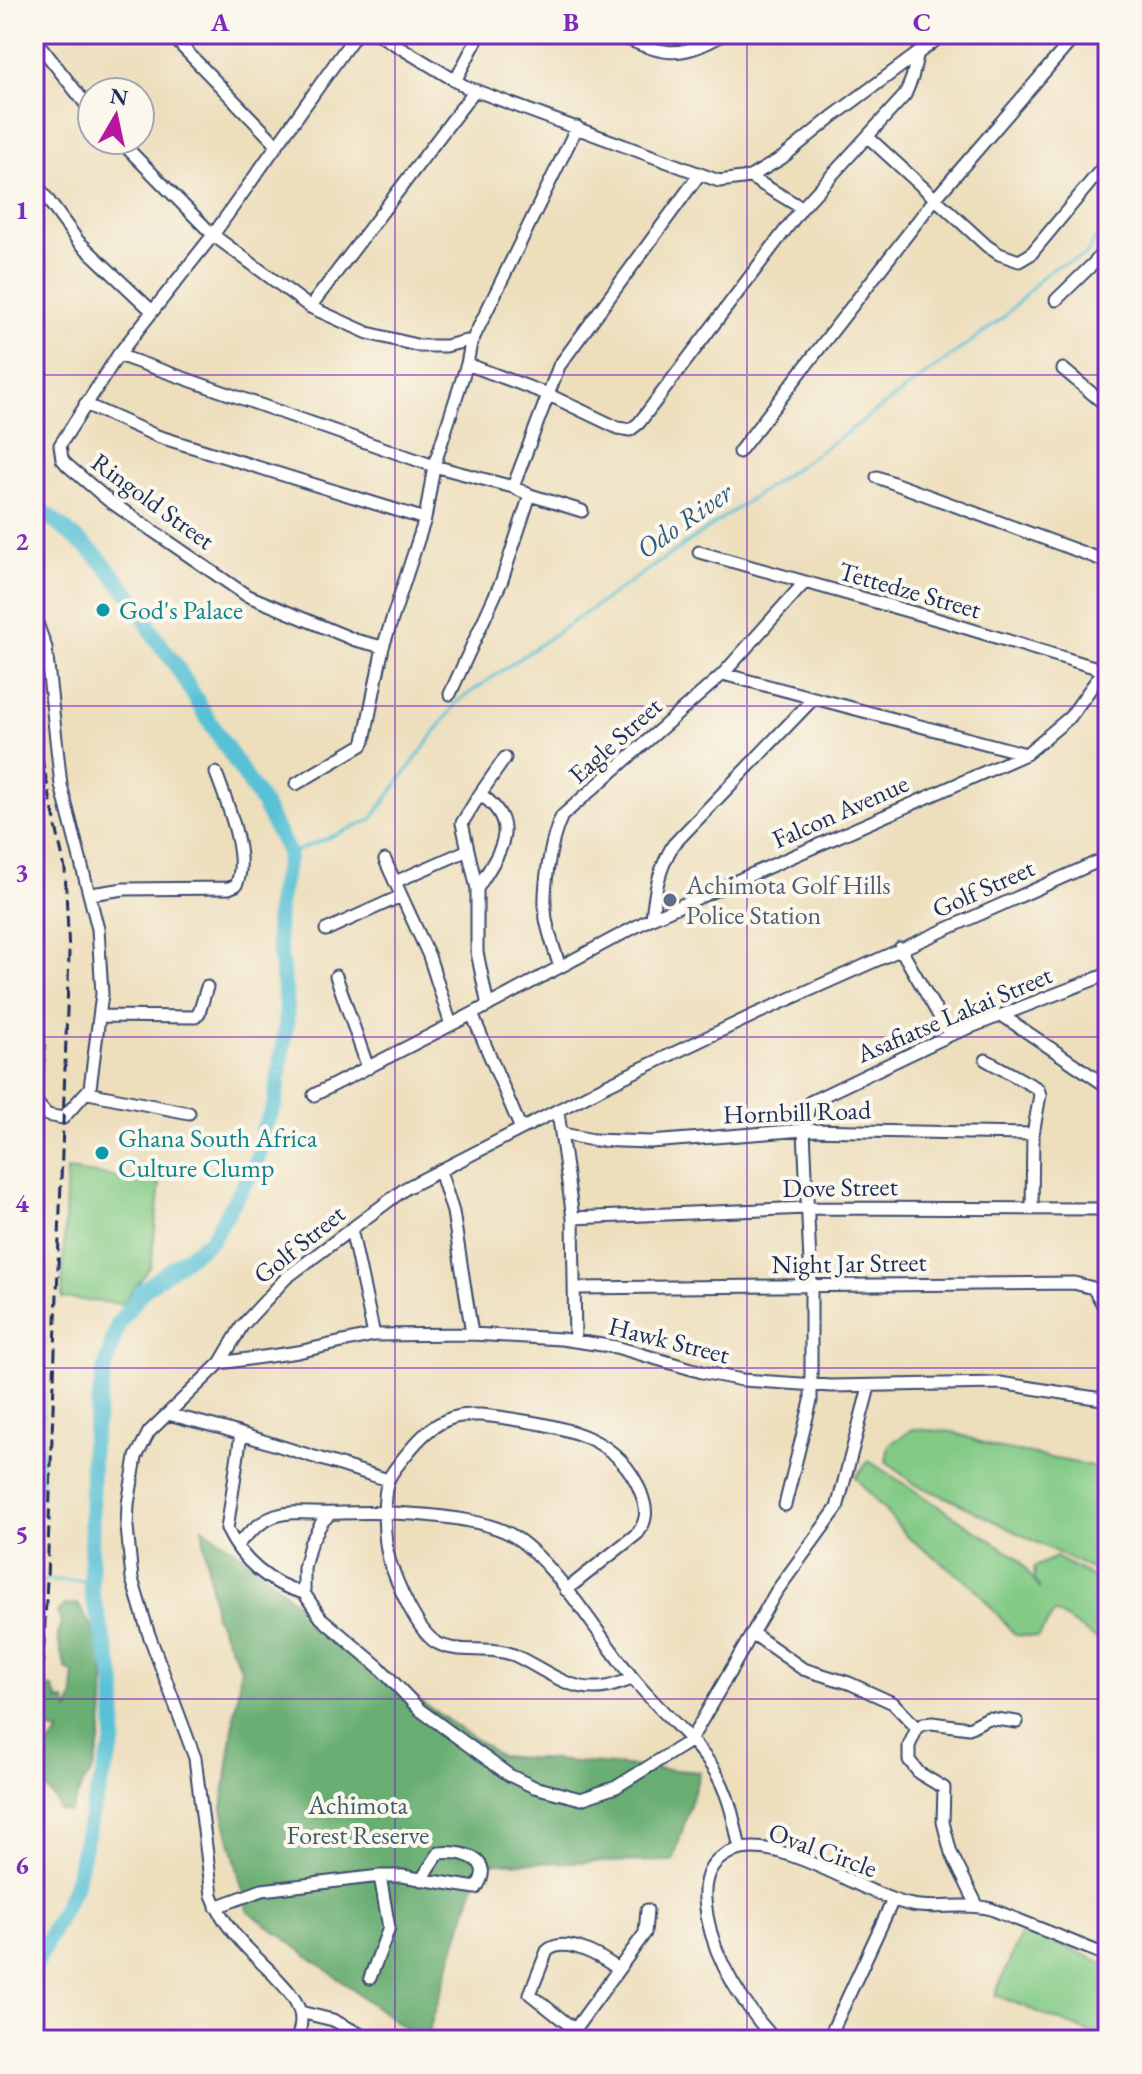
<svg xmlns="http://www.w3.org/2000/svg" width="1142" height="2074" font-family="'EB Garamond',serif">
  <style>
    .green { fill: #82ca85; stroke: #4e7c72; stroke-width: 2 }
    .forest { fill: #69ae72; stroke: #426e68; stroke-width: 2 }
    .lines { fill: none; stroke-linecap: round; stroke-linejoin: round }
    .stream { stroke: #59c1d6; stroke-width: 3 }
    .river { stroke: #59c1d6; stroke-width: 16 }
    .street-casing { stroke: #3a496c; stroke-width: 15 }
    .street { stroke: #fff; stroke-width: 11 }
    .rail { stroke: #1b2f5e; stroke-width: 3; stroke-dasharray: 12 6; stroke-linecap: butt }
    .grid { fill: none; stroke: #7b2cbf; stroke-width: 2; stroke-opacity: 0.55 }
    .culture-dot { fill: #0f9aa8; stroke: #fbf7ec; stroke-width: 3 }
    .service-dot { fill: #5c6f8a; stroke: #fbf7ec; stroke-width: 3 }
    .labels { text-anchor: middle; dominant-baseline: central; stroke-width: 8; stroke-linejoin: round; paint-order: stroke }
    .street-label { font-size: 26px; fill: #1b2f5e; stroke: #fbf7ec }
    .culture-label { font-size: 26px; fill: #0d838f; stroke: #fbf7ec; text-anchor: start }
    .service-label { font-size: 26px; fill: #4e5e75; stroke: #fbf7ec; text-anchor: start }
    .park-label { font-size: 26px; fill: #3a5e6a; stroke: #fbf7ec }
    .water-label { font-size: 28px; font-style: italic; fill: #2e5b82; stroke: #fbf7ec }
    .neatline { fill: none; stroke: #7b2cbf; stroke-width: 3 }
    .grid-label { font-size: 26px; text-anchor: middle; font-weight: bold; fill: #7b2cbf }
  </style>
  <rect width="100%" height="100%" fill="#fbf7ec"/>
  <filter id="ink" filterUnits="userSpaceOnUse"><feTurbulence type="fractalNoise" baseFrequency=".0125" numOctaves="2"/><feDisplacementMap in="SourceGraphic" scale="16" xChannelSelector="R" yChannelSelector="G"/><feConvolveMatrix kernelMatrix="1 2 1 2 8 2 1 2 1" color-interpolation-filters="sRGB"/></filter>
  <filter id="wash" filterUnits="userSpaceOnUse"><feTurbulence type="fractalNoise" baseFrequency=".006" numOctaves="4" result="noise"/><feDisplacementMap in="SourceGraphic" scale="32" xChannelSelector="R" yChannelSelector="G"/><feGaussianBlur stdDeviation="1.8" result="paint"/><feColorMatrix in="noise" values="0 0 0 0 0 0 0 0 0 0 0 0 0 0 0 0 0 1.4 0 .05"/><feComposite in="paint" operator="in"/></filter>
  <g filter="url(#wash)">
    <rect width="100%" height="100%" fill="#eddebc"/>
    <!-- green -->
    <path class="green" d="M 67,1170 L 160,1183 L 151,1266 L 122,1304 L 62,1298 Z
      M 913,1429 L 953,1432 L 994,1447 L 1092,1466 L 1108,1471 L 1108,1578 L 952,1500 L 914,1484 L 886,1461 L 889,1445 Z
      M 869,1461 L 1017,1557 L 1040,1589 L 1035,1580 L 1034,1567 L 1056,1557 L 1108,1585 L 1108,1647 L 1055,1612 L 1038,1637 L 1015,1635 L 974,1587 L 908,1537 L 855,1477 Z
      M 1023,1929 L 1108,1965 L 1108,2040 L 995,1995 Z"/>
    <!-- forest -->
    <path class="forest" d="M 202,1527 L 252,1562 L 348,1652 L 500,1756 L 700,1772 L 673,1861 L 481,1863 L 426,2040 L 420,2040 L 248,1911 L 222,1809 L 241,1668 L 215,1616 Z
      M 78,1604 C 87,1619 97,1636 101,1654 C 108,1680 103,1745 93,1769 C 90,1777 83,1782 80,1790 C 76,1798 75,1805 69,1812 L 59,1810 C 56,1798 52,1796 45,1788 C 39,1780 42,1756 47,1748 C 50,1742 56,1738 60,1732 L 46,1729 L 48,1687 L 53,1688 L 58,1700 L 65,1701 L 69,1711 L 74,1694 L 73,1674 L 66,1669 C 63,1654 53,1638 61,1623 L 57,1613 L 64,1605 Z"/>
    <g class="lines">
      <!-- stream -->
      <path class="stream" d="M 289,854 L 371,820 L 458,701 L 842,436 L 1003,318 L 1043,276 L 1056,267 L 1085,256 L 1108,219
        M 34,1315 L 43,1336 L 44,1358 L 41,1480 L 35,1551 L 38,1590 L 34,1600
        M 34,1355 L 44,1358
        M 50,1580 L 84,1581 L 91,1590
        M 36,1585 L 46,1580"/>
      <!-- river -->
      <path class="river" d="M 34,494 L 41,510 L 97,556 L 138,605 L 154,636 L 177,667 L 206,716 L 262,802 L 289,854 L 278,904 L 277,933 L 287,1006 L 286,1027 L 274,1107 L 263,1129 L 262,1146 L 254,1168 L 211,1240 L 143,1290 L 118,1324 L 104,1372 L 92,1446 L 91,1590 L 115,1683 L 114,1741 L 93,1808 L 75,1885 L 34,1968"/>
    </g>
  </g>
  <g filter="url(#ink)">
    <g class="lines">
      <!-- street casing -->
      <g class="street-casing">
        <path id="street" d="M 170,34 L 277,145
          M 356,34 L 213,235 L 118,355 L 60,445 L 62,459 L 67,465 L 108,500 L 246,595 L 355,640 L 383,647
          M 378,34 L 466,87 L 719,181 L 750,177 L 782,158 L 832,117 L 944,34
          M 616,34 C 662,54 677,61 724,34
          M 34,38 L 92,112
          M 455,81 L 480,34
          M 868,137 L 987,246 L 999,254 L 1019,261 L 1031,254 L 1108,161
          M 119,140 L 213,235 L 310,307 L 368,333 L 420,346 L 446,346 L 466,341 L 471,343 L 467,364 L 547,394 L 618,428 L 630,430 L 639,423 L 802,208 L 905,95 L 912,78 L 917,56
          M 750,177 L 802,208
          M 34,181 L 78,241 L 151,310
          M 1056,300 L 1096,261 L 1108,244
          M 310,307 L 475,90
          M 471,343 L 577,127
          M 118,355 L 434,466 L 513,487 L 530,495 L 582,511
          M 1063,369 L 1108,407
          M 85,404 L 157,436 L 425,519
          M 739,452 L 934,200 L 1077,34
          M 877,477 L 1108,562
          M 513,487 L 559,366 L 699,175
          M 699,552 L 943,621 L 1107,671
          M 34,615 L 46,648 L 61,785 L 98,929 L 102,994 L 90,1088 L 63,1118 L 47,1115 L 36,1102
          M 723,674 L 1026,754
          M 450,694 L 502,580 L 530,495
          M 296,784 L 362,745 L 364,741 L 383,647 L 425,519 L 434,466 L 467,364
          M 468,850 L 462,823 L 480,794
          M 385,860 L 429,956 L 451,1025
          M 395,882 L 468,850 L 477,889 L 477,952 L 488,1006
          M 477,889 C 500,852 523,824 480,794 L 505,758
          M 91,894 L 124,889 L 229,888 L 236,885 C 250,858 226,800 216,773
          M 652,918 C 655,890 659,869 673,845 L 813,699
          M 326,930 L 401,896
          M 900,948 L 950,1035
          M 560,967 C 555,952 549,935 546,919 C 542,892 550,840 562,816 L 723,674 L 804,583
          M 336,976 L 368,1068
          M 472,1014 L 521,1129
          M 100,1016 L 195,1017 L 199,1013 L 207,987
          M 1003,1016 L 1108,1087
          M 34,1026 L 39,1046 L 34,1115
          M 986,1060 L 1033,1086 L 1038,1089 L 1040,1095 L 1033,1134 L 1032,1208
          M 88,1093 L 189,1113
          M 314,1095 L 472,1014 L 652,918 L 1026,754 L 1070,717 L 1104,670
          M 558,1112 L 573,1218 L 575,1341
          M 563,1134 L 593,1140 L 650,1142 L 804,1130 L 1033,1134
          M 440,1171 L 453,1212 L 472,1334
          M 34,1179 L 34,1193
          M 573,1218 L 807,1208 L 1108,1209
          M 351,1229 L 374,1335
          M 575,1288 L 1074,1283 L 1093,1288 L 1108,1313
          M 220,1363 L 298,1352 L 374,1335 L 472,1334 L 561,1339 L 616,1347 L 702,1372 L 742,1380 L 831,1386 L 1000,1383 L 1108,1400
          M 168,1414 L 225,1429 L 388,1480
          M 241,1434 L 227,1529 C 242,1561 269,1584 304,1593
          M 785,1505 L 811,1401 L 811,1285 L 804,1130 L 810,1102 L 950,1035 L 1108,974
          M 331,1513 L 322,1522 L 310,1544 L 304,1568 L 304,1593 L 321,1618 L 379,1667 L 420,1710 L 509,1775 L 534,1787 L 581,1799 L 616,1787 L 690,1741 L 776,1592 L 837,1508 L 869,1387
          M 237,1545 C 276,1502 291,1515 342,1513 C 384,1511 473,1514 510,1534 C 554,1559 599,1637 632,1677 C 657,1709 691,1735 713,1768 C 729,1793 734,1820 740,1849
          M 566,1590 L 638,1533 C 648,1519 647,1509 641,1493 C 620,1437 565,1427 512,1419 C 493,1416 470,1412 452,1418 C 432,1424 418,1440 405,1456 C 400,1463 391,1472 388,1481 C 382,1499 384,1541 389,1559 C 396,1581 417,1632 437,1643 C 459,1655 489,1645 514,1655 C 541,1667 566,1690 598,1688 C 609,1688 622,1682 633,1679
          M 752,1633 L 803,1669 L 849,1683 L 893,1703 L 917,1728
          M 977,1905 L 951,1853 L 943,1822 L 944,1788 L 919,1773 L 909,1760 L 909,1746 L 917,1728 L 924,1724 L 932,1723 L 969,1728 L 988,1718 L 1017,1722
          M 216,1907 L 262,1890 L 380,1876 L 402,1876 L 476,1888 C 497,1858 461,1851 439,1853 L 421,1880
          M 370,1978 L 389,1928 L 380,1876
          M 300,2012 L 333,2020 L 371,2040
          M 574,2029 L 530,1994 L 547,1951 C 565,1935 602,1957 618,1969
          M 297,2040 C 300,2030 303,2019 299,2009 C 294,1995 283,1985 273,1974 C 249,1950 224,1929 212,1895 L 195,1758 L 148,1632 L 132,1579 L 127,1527 L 128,1504 L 136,1457 L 149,1432 L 220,1363 L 242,1326 L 286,1278 L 406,1188 L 607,1085 L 756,1014 L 1108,857
          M 567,2040 L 645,1933 L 647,1910
          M 775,2040 C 740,2001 709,1953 705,1900 C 704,1883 707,1867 722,1857 C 770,1823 861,1896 912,1905 C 938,1910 965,1902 991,1909 L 1108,1956
          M 828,2040 L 893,1900"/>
      </g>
      <!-- street -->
      <use href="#street" class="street"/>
      <!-- rail -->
      <path class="rail" d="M 34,721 L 65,869 L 69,953 L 47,1579 L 37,1790 L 34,1802"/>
    </g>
  </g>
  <!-- grid -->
  <path class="grid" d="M 395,34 L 395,2040M 747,34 L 747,2040M 34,375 L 1108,375M 34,706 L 1108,706M 34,1037 L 1108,1037M 34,1368 L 1108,1368M 34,1699 L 1108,1699"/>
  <!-- markers -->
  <g class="culture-dot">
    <circle cx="103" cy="610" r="8"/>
    <circle cx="102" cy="1153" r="8"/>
  </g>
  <circle class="service-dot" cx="670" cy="900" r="8"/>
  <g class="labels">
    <!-- street labels -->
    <g class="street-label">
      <text transform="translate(153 501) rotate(36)">Ringold Street</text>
      <text transform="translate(910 590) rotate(16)">Tettedze Street</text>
      <text transform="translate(615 740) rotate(-42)">Eagle Street</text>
      <text transform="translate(840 811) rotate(-24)">Falcon Avenue</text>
      <text transform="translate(983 888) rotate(-24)">Golf Street</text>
      <text transform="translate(954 1014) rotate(-23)">Asafiatse Lakai Street</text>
      <text transform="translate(797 1112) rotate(-2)">Hornbill Road</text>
      <text transform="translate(840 1187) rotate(-1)">Dove Street</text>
      <text transform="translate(299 1244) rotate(-39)">Golf Street</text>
      <text transform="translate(849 1263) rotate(-1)">Night Jar Street</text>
      <text transform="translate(669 1340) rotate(14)">Hawk Street</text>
      <text transform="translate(823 1850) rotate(20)">Oval Circle</text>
    </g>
    <!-- culture labels -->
    <g class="culture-label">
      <text x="119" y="610">God's Palace</text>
      <text x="118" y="1138">Ghana South Africa<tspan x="118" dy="30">Culture Clump</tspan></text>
    </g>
    <!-- service labels -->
    <g class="service-label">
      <text x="686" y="885">Achimota Golf Hills<tspan x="686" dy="30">Police Station</tspan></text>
    </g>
    <!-- park labels -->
    <g class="park-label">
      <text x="358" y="1805">Achimota<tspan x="358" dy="30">Forest Reserve</tspan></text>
    </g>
    <!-- water labels -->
    <g class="water-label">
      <text transform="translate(684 520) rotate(-35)">Odo River</text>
    </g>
  </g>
  <!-- margin -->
  <rect width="1142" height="2074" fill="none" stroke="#fbf7ec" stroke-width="88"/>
  <!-- north arrow -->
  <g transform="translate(116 116) rotate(9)"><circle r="38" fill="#fbf7ec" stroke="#a1a7b3" stroke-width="2"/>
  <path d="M0-6L14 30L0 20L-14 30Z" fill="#b5179e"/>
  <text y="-12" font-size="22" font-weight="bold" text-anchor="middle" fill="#1b2f5e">N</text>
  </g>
  <rect x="44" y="44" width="1054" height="1986" class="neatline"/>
  <g class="grid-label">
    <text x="220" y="31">A</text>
    <text x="571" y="31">B</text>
    <text x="922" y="31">C</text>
    <text x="22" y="219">1</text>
    <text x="22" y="550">2</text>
    <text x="22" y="881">3</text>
    <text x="22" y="1212">4</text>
    <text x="22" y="1543">5</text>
    <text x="22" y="1874">6</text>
  </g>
</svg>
